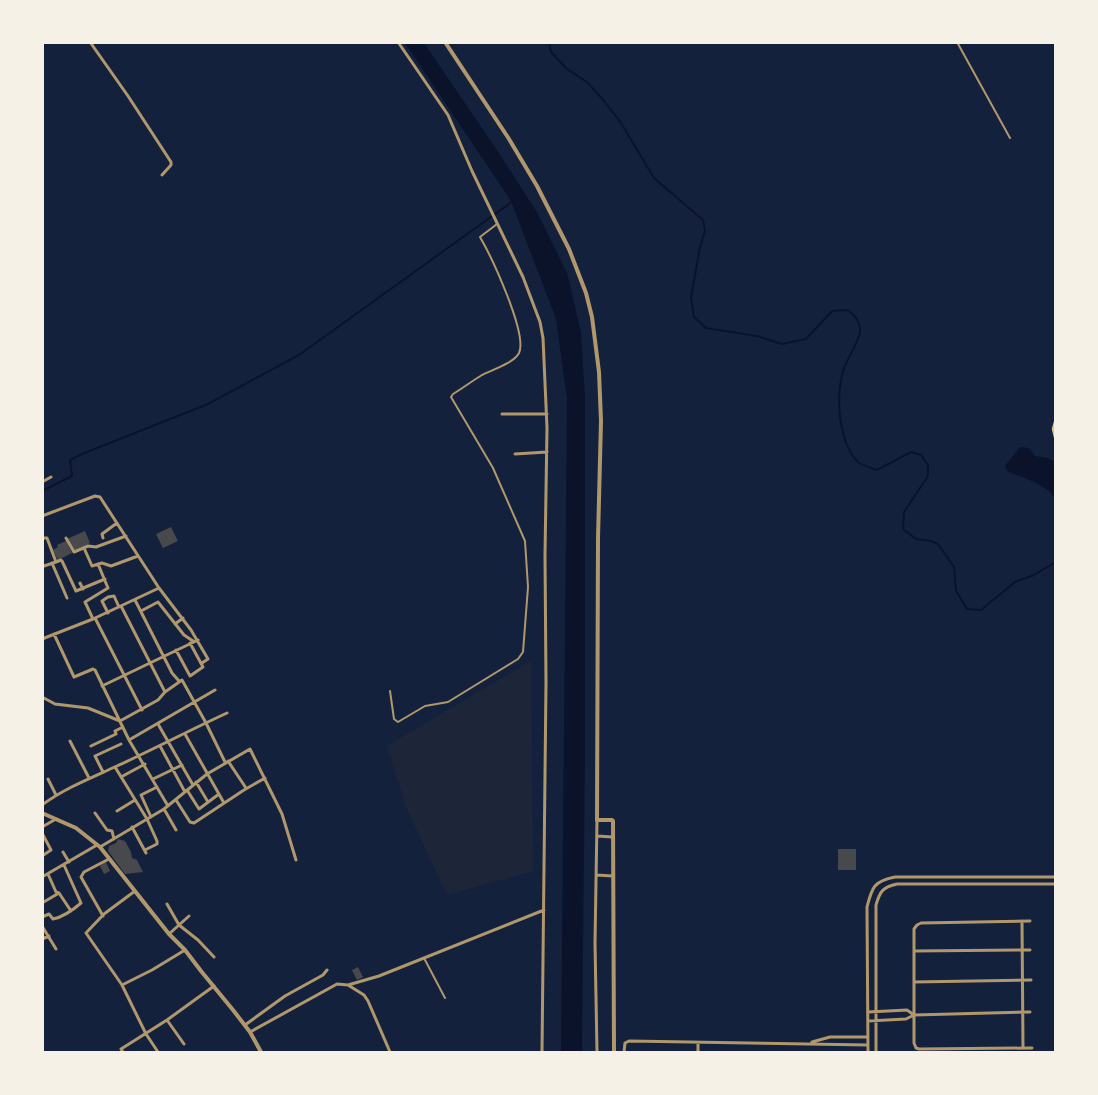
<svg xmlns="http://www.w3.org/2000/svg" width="1098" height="1095" font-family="'Playfair Display',serif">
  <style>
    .green { fill: #1d2539 }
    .water { fill: #0b132b }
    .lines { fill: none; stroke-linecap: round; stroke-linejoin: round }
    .stream { stroke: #0b132b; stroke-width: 2 }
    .building { fill: #48494c }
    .service { stroke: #b1986c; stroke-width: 2 }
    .minor { stroke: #b1986c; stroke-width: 3 }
    .tertiary { stroke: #b1986c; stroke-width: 4 }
    .secondary { stroke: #e5c07b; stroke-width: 4.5 }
  </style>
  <rect width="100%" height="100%" fill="#14213d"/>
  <!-- green -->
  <path class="green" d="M 531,661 L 533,871 L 447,895 L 406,807 L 387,746 Z"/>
  <!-- water -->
  <path class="water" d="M 405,43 L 424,43 L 499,153 L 538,214 L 567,273 L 581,332 L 585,397 L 585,758 L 582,1052 L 561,1052 L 567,399 L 556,319 L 511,201 Z
    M 1020,447 L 1029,448 L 1035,456 L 1048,458 L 1055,462 L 1055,500 C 1053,487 1020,476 1008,472 L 1005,466 Z"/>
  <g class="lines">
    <!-- stream -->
    <path class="stream" d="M 549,42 L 551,52 L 567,69 L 587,82 L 605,102 L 621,123 L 654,178 L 703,220 L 705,231 L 700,247 L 691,298 L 694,317 L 706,328 L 757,336 L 782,344 L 806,339 L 832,311 L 848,310 C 855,316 861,322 860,332 C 857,347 845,360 842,375 C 836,400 839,445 859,463 C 864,466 872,468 877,470 L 911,452 L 921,455 L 928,465 L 928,476 L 904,512 L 903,529 L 916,539 L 931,541 L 938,544 L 954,567 L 956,591 L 967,609 L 981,610 L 1015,582 L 1034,575 L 1056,562
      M 42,491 L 72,476 L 70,460 L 82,454 L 208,404 L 299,355 L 513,201"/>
  </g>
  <!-- building -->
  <path class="building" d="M 171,527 L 178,541 L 163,548 L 156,534 Z
    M 85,531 L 90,543 L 73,551 L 67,539 Z
    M 66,541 L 72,553 L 58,560 L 53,550 L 58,547 L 57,545 Z
    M 118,839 L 125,841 L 131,852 L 132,858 L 137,860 L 143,872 L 125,874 L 108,851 L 109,846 L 116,843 Z
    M 838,849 L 856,849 L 856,870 L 838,870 Z
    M 106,862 L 110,871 L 104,874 L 100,866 Z
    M 358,967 L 363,977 L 357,980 L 352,970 Z"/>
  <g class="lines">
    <!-- service -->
    <path class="service" d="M 957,42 L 1010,138
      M 390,691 L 394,719 L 398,722 L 425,706 L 448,702 L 518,659 L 523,652 L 528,587 L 525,541 L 493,468 L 451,397 L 453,394 C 463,388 472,381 482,375 C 492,370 514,363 519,353 C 528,334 491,256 480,237 L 497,224
      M 424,958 L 445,998"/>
    <!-- minor -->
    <path class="minor" d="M 90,42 L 128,96 L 171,162 L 171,165 L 162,175
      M 398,42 L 448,115 L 472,171 L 523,277 L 540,322 L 543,338 L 547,428 L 545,555 L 546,683 L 542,1052
      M 42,43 L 43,42
      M 502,414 L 547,414
      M 515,454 L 547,452
      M 42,482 L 51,477
      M 42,516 L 95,496 L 100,497 L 159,588 L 191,630 L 208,659 L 202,663
      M 42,538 L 47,538 L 56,562 L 44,566
      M 66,538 L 74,552 L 88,546 L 96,547 L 126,536
      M 103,538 L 102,534 L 117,523
      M 84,548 L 92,566 L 102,563 L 111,566 L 138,556
      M 56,562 L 61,560 L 62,561 L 76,591 L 105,579
      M 52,563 L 67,598
      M 80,583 L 83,589
      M 135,600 L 172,673 L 179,681
      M 121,606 L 165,692
      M 141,611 L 158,602 L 184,635 L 193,641
      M 108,613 L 102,601 L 108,597 L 114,596 L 119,607
      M 95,618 L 142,710
      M 93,619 L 85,602 L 108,588 L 98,564
      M 175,624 L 183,618
      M 54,634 L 74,677 L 93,669 L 95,670 L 129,740 L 168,806
      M 42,639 L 93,619 L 159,588
      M 176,650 L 190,676 L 203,667 L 190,643
      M 102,686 L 198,640
      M 42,697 L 55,704 L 88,708 L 120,721 L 158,700 L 165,692 L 182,680 L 206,723 L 225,762
      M 158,724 L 193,785
      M 185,734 L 224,803
      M 129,740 L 215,690
      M 70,741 L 89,778
      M 91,746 L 116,734 L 115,731 L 123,727
      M 160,746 L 185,792
      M 228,761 L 246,788
      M 115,767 L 147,819 L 157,841 L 157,844 L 145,850
      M 103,772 L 95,756 L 121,744
      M 121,777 L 145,764
      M 48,779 L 56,795
      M 153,779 L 182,765
      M 196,782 L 208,802
      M 187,790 L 199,809 L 219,794
      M 176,800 L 190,822 L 194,823 L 244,790 L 265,778
      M 42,805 C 65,788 91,778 117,766 C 154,749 190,730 227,713
      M 164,809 L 176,830
      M 117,811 L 135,800
      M 95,813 L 107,830 L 112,831 L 114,839
      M 151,817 L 141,795 L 157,787
      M 597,820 L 595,943 L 597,1052
      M 42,827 L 56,819
      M 132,827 L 146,853
      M 42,833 L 51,850 L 42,856
      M 597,836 L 612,837
      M 100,847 L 164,809 L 207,774 L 250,749 L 282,814 L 296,860
      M 63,852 L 69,862
      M 48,874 L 56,892 L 59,893 L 71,911
      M 596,875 L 613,876
      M 42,877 L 97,845
      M 135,891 L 104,914 L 86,933 L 122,985 L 146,1034 L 158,1052
      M 42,903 L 59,893
      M 167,904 L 179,925 L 198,940 L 214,957
      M 103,916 L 81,877 L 84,872 L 109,859
      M 42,917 L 49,914 L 53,919 C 63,917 73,910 81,903 L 64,865
      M 1022,921 L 1023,1048
      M 1030,921 L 921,923 L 917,925 L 914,929 L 914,1043 L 916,1048 L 919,1049 L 1032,1048
      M 42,926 L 56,949
      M 169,934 L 189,916
      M 42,939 L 49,936
      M 914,951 L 1030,950
      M 914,982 L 1031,980
      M 122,985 L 152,970 L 185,950
      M 348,985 L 364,995 L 368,1001 L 390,1052
      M 868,1012 L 907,1010 L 914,1015
      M 167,1020 L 184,1044
      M 868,1021 L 906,1019 L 914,1015 L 1030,1012
      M 245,1025 L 285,996 L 323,975 L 327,970
      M 250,1032 L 337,984 L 348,985 L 379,976 L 544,910
      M 812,1042 L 830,1037 L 868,1037
      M 698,1043 L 698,1052
      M 123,1052 L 121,1049 L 167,1020 L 214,986
      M 624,1052 L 625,1043 L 629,1041 L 868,1045
      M 868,1052 L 867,907 C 872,887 874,881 895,877 L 1056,877
      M 876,1052 L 876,905 C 880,891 883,887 897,884 L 1056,884"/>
    <!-- tertiary -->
    <path class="tertiary" d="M 445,42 L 509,139 L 537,186 L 569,249 L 586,293 L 592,317 L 599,372 L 601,421 L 598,538 L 597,820 L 612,820 L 613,821 L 614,1052
      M 42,813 L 76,828 L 100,847 L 169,934 L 185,950 L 201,971 L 233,1010 L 250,1032 L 261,1052"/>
    <!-- secondary -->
    <path class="secondary" d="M 1056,422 L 1054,429 L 1056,437"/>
  </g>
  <!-- border -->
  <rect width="1098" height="1095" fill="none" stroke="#f6f1e7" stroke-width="88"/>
</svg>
